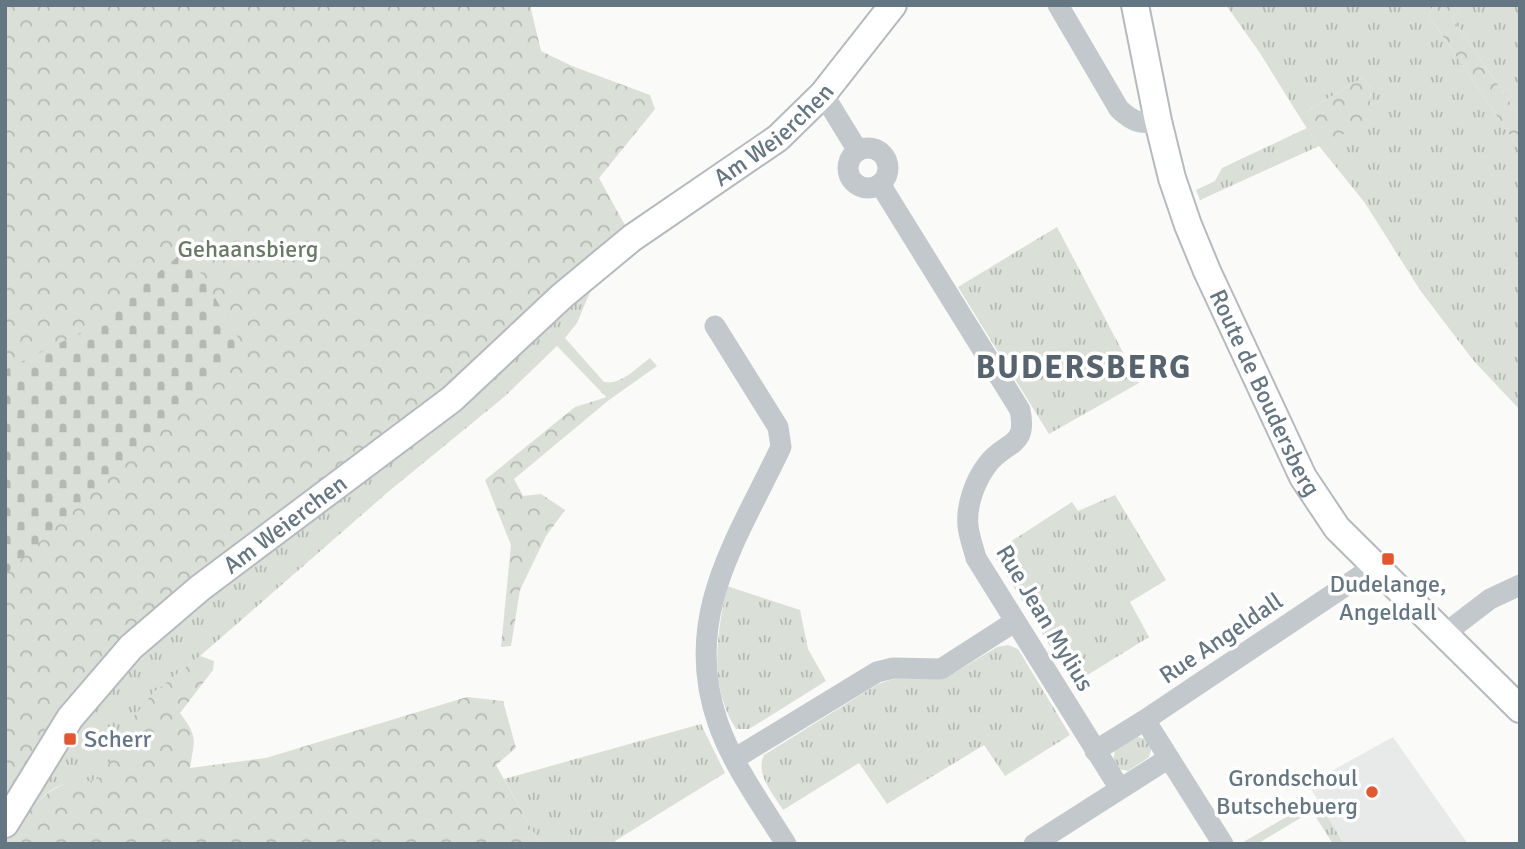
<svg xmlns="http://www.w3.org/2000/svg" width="1525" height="849" font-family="Signika,sans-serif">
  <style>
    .built { fill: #e8e9e9 }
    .grass { fill: url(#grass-tufts) }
    .forest { fill: url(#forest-crowns) }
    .cemetery { fill: url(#cemetery-stones) }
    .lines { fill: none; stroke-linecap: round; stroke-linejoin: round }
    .major-casing { stroke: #b5babe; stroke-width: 30 }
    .minor { stroke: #c3c8cc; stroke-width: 21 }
    .major { stroke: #fff; stroke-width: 26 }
    .poi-dot { fill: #e4572e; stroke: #fff; stroke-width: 2.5 }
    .labels { text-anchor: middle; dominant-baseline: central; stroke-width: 7; stroke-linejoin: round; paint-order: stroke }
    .street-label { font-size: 24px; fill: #657683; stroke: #fff }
    .park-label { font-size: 24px; fill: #687a64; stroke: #fff }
    .poi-label { font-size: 24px; fill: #657683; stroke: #fff }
    .district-label { font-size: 32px; font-weight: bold; letter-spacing: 2px; fill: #57646e; stroke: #fff }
  </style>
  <defs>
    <pattern id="grass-tufts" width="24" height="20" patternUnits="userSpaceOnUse" patternTransform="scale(1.75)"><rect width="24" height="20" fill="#dadfd7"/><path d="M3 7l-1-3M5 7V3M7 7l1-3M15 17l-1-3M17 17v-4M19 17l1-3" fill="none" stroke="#b4b9b4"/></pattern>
    <pattern id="forest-crowns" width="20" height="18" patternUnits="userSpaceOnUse" patternTransform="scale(1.75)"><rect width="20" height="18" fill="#dadfd7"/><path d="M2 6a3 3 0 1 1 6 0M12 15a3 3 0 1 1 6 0" fill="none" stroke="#b4b9b4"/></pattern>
    <pattern id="cemetery-stones" width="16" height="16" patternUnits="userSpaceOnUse" patternTransform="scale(1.75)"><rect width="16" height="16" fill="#dadfd7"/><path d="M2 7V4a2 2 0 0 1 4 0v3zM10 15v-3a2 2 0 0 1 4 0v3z" fill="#b4b9b4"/></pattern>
  </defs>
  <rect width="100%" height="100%" fill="#fafaf8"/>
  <!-- built -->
  <path class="built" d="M 1393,737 L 1468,844 L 1344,844 L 1308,784 Z"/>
  <!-- grass -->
  <path class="grass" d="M 1226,5 L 1433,5 L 1429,16 L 1520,150 L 1520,410 L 1473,360 L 1420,290 L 1365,203 L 1319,146 L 1200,200 L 1196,190 L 1215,181 L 1222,168 L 1307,128 L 1315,141 L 1370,106 L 1371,88 L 1362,78 L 1299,116 L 1260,53 Z
    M 1461,5 L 1520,5 L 1520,117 L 1452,18 Z
    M 1057,227 L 1139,383 L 1049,434 L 958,287 Z
    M 603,261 L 577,323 L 565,338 L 604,382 C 622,385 636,368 650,358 L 657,366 L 609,400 L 557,346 L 504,397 L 388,492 L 200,656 L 153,693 L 102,778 C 87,783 72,781 57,787 C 38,795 20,825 12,844 L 5,844 L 5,824 L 24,790 L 11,783 L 38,741 L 70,718 L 131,647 Z
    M 1115,495 L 1166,580 L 1130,602 L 1149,637 L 1073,684 L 993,553 L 1072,502 L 1078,511 Z
    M 727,586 L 800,610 L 808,649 L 826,681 L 749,729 L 736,729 C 708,685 717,634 727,586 Z
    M 1008,645 L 1018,649 L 1070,735 L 1005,776 L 984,745 L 887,804 L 859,763 L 783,810 C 773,793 755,775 764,755 L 878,684 L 893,679 L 944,679 L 997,647 Z
    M 701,724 L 725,773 L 615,841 L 616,844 L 540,844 L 504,779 Z
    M 1137,737 L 1147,739 L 1152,747 L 1149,757 L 1128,771 L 1118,769 L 1113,761 L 1115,751 Z
    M 1317,799 L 1344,844 L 1333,844 L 1312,811 L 1257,844 L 1240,844 Z"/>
  <!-- forest -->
  <path class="forest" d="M 5,5 L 530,5 L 541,51 L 572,66 L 650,95 L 655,109 L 599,178 L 632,238 L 200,588 L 70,718 L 38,741 L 12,783 L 25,790 L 5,824 Z
    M 1433,5 L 1461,5 L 1452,18 L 1520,117 L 1520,150 L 1429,16 Z
    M 1362,78 L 1371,88 L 1370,106 L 1381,125 L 1315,141 L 1299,116 Z
    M 607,397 L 609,400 L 514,479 L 523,496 L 541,494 L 565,510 L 546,536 L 520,590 L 511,646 L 501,647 L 511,545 L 485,480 L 575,407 Z
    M 200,656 L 214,661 L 213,670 L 180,713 C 199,738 194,740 190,768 L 266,758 L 467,697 L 503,701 L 516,748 L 496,765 L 540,844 L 12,844 C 23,816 43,787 74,782 C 84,781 92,782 102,777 L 131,720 L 153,693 Z"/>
  <!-- cemetery -->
  <path class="cemetery" d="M 187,249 L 244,348 L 5,575 L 5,370 L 90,328 Z"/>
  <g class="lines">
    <!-- major casing -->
    <g class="major-casing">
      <g id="major">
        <path id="s1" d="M 1135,5 L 1158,121 L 1172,178 L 1188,225 L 1207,271 L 1303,477 L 1337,528 L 1520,709"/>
        <path id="s2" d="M 5,824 L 70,718 L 131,647 L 200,588 L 452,399 L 562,296 L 632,238 L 778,138 L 823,94 L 893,5"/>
      </g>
    </g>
    <!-- minor -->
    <path class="minor" d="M 1058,5 L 1119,109 C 1132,121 1140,125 1158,121
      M 823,94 L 858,151
      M848 168a20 20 0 1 1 40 0a20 20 0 1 1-40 0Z
      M 880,184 L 1020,410 C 1028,449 1005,440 987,465 C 975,481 966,505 968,526 C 969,536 973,547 976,558 L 1120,789
      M 715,326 L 778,427 L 781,447 C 737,540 681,617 718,723 C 733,766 762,805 786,844
      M 1443,635 L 1490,599 L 1520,585
      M 1145,720 L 1223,844
      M 1095,751 L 1145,720 L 1375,566
      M 734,759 L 877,672 L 893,668 L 941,669 L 1014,622
      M 1034,844 L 1169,758"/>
    <!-- major -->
    <use href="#major" class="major"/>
  </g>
  <!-- markers -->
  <g class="poi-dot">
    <rect x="1381" y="552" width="14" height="14" rx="3.5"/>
    <rect x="63" y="732" width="14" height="14" rx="3.5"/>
    <circle cx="1372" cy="792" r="7"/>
  </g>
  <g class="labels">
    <!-- street labels -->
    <g class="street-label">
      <text stroke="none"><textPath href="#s2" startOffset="1041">Am Weierchen</textPath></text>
      <text stroke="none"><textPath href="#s1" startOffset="411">Route de Boudersberg</textPath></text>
      <text stroke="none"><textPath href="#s2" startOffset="415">Am Weierchen</textPath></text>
      <text transform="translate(1045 618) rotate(59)">Rue Jean Mylius</text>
      <text transform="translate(1221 638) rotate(-34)">Rue Angeldall</text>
    </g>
    <!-- park labels -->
    <g class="park-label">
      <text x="248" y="249">Gehaansbierg</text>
    </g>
    <!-- poi labels -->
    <g class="poi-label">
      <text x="1388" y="584">Dudelange,<tspan x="1388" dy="28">Angeldall</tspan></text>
      <text x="84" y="739" text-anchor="start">Scherr</text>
      <text x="1358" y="778" text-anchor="end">Grondschoul<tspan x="1358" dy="28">Butschebuerg</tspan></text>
    </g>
    <!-- district labels -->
    <g class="district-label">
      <text x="1084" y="367">BUDERSBERG</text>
    </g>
  </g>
  <!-- border -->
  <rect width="1525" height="849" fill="none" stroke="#657683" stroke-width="14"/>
</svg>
